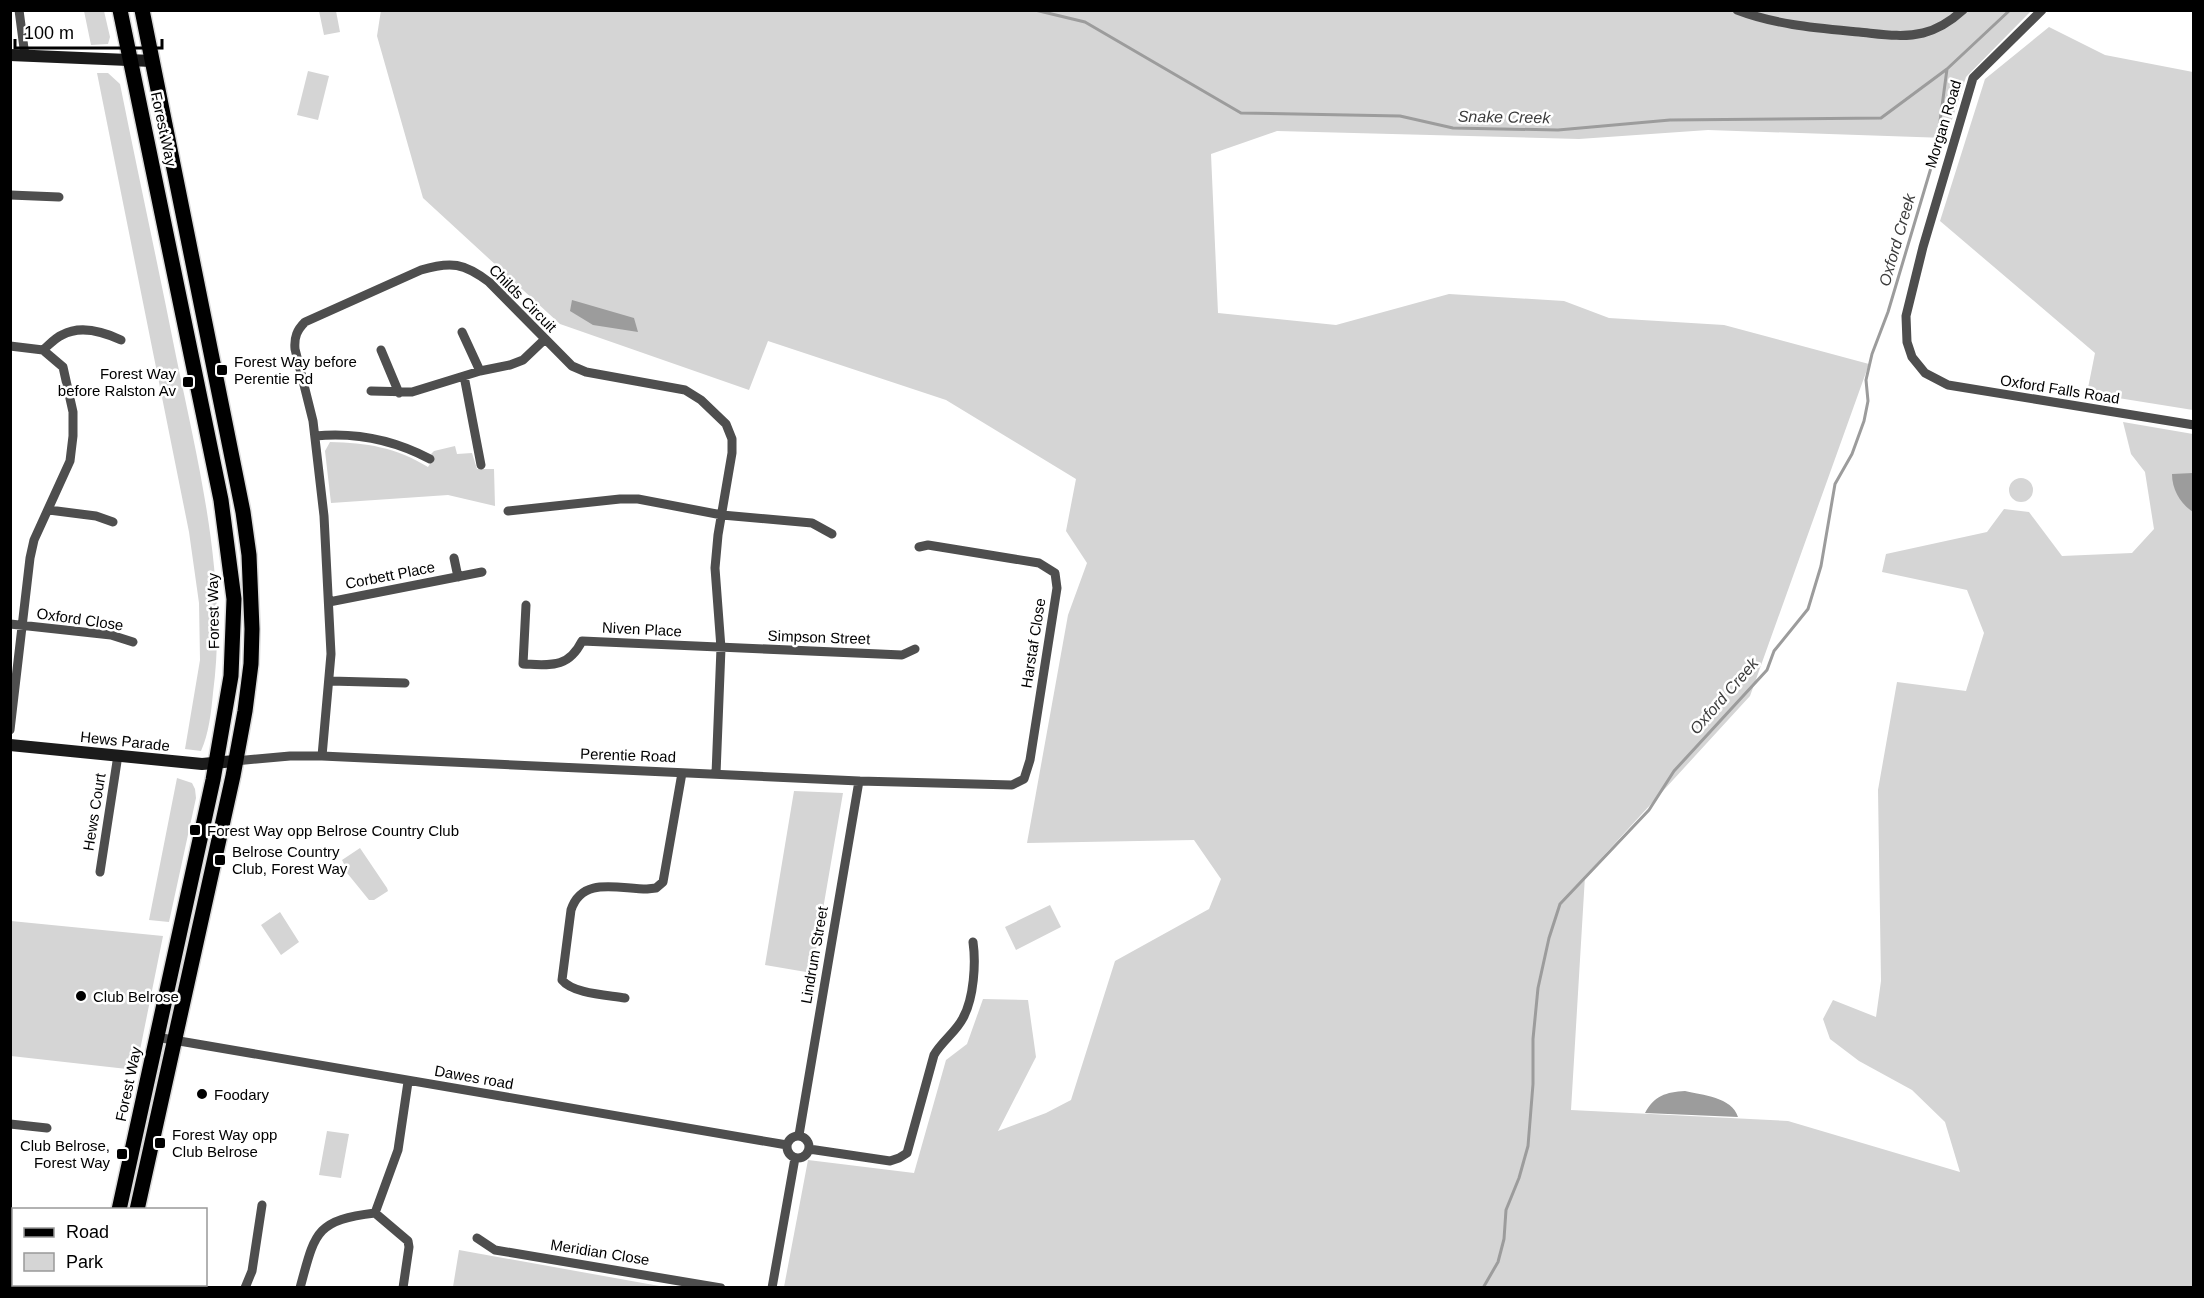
<svg xmlns="http://www.w3.org/2000/svg" width="2204" height="1298" font-family="Arial,sans-serif">
  <style>
    .green { fill: #d5d5d5 }
    .water { fill: #9c9c9c }
    .lines { fill: none; stroke-linecap: round; stroke-linejoin: round }
    .stream { stroke: #9c9c9c; stroke-width: 3 }
    .primary-casing { stroke: #dbdbdb; stroke-width: 18 }
    .street { stroke: #4e4e4e; stroke-width: 9 }
    .secondary { stroke: #1b1b1b; stroke-width: 12 }
    .primary { stroke: #000; stroke-width: 15 }
    .poi-dot { fill: #000; stroke: #fff; stroke-width: 2 }
    .labels { text-anchor: middle; dominant-baseline: central; stroke-width: 5; stroke-linejoin: round; paint-order: stroke }
    .street-label { font-size: 15px; fill: #000; stroke: #fff }
    .poi-label { font-size: 15px; fill: #000; stroke: #fff; text-anchor: start }
    .water-label { font-size: 16px; font-style: italic; fill: #3d3d3d; stroke: #fff }
  </style>
  <rect width="100%" height="100%" fill="#fff"/>
  <!-- green -->
  <path class="green" d="M 381,10 L 2031,11 L 1966,77 L 1946,138 L 1708,130 L 1579,139 L 1277,131 L 1211,154 L 1218,313 L 1336,325 L 1449,294 L 1564,301 L 1609,318 L 1724,325 L 1869,364 L 1750,696 L 1585,876 L 1571,1110 L 1788,1121 L 1960,1172 L 1945,1122 L 1912,1090 L 1859,1061 L 1830,1039 L 1823,1019 L 1833,1000 L 1876,1017 L 1881,981 L 1878,790 L 1897,682 L 1966,691 L 1984,633 L 1967,590 L 1882,572 L 1886,554 L 1987,532 L 2004,509 L 2029,512 L 2062,556 L 2132,553 L 2154,529 L 2145,472 L 2131,454 L 2123,422 L 2193,434 L 2193,1287 L 784,1287 L 808,1160 L 914,1173 L 946,1060 L 967,1044 L 983,999 L 1028,1000 L 1036,1057 L 998,1131 L 1046,1113 L 1071,1100 L 1115,961 L 1209,909 L 1221,879 L 1194,840 L 1027,843 L 1068,615 L 1087,563 L 1066,531 L 1076,479 L 946,400 L 768,341 L 749,390 L 560,324 L 423,198 L 377,36 Z
    M 84,11 L 104,11 L 110,37 L 108,44 L 91,45 Z
    M 319,11 L 336,11 L 340,32 L 324,35 Z
    M 2049,27 L 2105,55 L 2193,72 L 2193,410 L 2087,393 L 2095,353 L 1940,221 L 1985,79 Z
    M 308,71 L 329,76 L 318,120 L 297,115 Z
    M 97,73 L 108,73 L 120,84 C 138,174 158,265 176,356 C 199,467 228,580 213,693 C 211,713 209,733 201,751 L 185,749 L 200,660 L 199,603 L 189,532 Z
    M 330,442 C 367,443 395,447 428,467 L 434,457 L 431,454 L 434,451 L 455,446 L 457,454 L 472,453 L 477,469 L 494,469 L 495,506 L 448,495 L 331,503 L 325,451 Z
    M2009 490a12 12 0 1 1 24 0a12 12 0 1 1-24 0Z
    M 177,778 L 192,783 L 195,789 L 196,798 L 169,922 L 149,920 Z
    M 794,791 L 843,793 L 812,973 L 765,965 Z
    M 360,848 L 387,888 L 388,891 L 374,900 L 369,900 L 343,868 L 345,866 L 342,860 Z
    M 1050,905 L 1061,927 L 1016,950 L 1005,927 Z
    M 280,912 L 299,942 L 281,955 L 261,925 Z
    M 11,921 L 163,936 L 136,1070 L 11,1056 Z
    M 327,1131 L 349,1134 L 341,1178 L 319,1175 Z
    M 459,1250 L 665,1287 L 453,1287 Z"/>
  <!-- water -->
  <path class="water" d="M 572,300 L 634,318 L 638,332 L 593,325 L 570,311 Z
    M 2193,473 L 2194,473 L 2193,512 C 2181,504 2172,490 2172,474 Z
    M 1685,1091 C 1702,1095 1732,1097 1738,1117 L 1645,1113 C 1654,1096 1666,1092 1685,1091 Z"/>
  <g class="lines">
    <!-- stream -->
    <path class="stream" d="M 1035,10 L 1085,22 L 1241,113 L 1400,116 L 1453,128 L 1558,130 L 1670,120 L 1881,118 L 1947,69
      M 1483,1288 L 1498,1262 L 1504,1239 L 1506,1210 L 1519,1178 L 1528,1146 L 1533,1084 L 1533,1039 L 1538,988 L 1549,938 L 1560,904 L 1649,810 L 1674,771 L 1767,670 L 1774,651 L 1808,609 L 1821,566 L 1835,484 L 1852,454 L 1864,421 L 1868,401 L 1866,380 L 1872,354 L 1888,312 L 1936,151 L 1947,69 L 2010,10"/>
    <!-- primary casing -->
    <g class="primary-casing">
      <path id="primary" d="M 119,1210 L 213,780 L 231,676 L 234,599 L 221,500 L 120,10
        M 137,1210 L 233,776 L 245,711 L 251,664 L 252,629 L 249,555 L 243,512 L 142,10
        M 102,1288 L 103,1284
        M 120,1288 L 121,1284"/>
    </g>
    <!-- street -->
    <path class="street" d="M 19,10 L 25,56
      M 1737,10 C 1776,25 1817,28 1859,32 C 1880,34 1902,38 1923,33 C 1939,29 1951,21 1963,10
      M 2042,10 L 1973,78 L 1923,247 L 1906,316 L 1907,342 L 1912,357 L 1925,373 L 1948,385 L 2194,425
      M 10,195 L 59,197
      M 462,332 L 480,371
      M 10,346 L 43,350 L 63,367 L 73,412 L 73,436 L 70,461 L 34,540 L 30,558 L 10,730
      M 43,350 C 49,345 55,338 62,335 C 80,325 104,332 121,340
      M 381,350 L 399,393
      M 464,376 L 481,465
      M 371,391 L 412,392 L 480,371 L 510,365 L 523,360 L 544,340
      M 315,436 C 356,432 394,440 430,459
      M 49,510 L 96,516 L 113,522
      M 508,511 L 620,499 L 638,499 L 722,515 L 812,523 L 832,534
      M 454,558 L 458,577
      M 329,602 L 482,572
      M 526,605 L 523,664 C 550,665 568,669 582,641 L 902,655 L 915,649
      M 10,624 L 111,635 L 133,642
      M 330,681 L 405,683
      M 322,756 L 331,654 L 324,516 L 313,421 L 295,349 C 294,337 297,330 305,322 L 421,270 C 451,261 464,263 489,282 L 572,366 L 586,372 L 685,390 L 701,400 L 726,424 L 732,439 L 732,453 L 718,535 L 715,568 L 721,648 L 716,774
      M 235,761 L 290,756 L 322,756 L 859,781 L 1012,785 L 1024,779 L 1030,760 L 1057,588 L 1055,573 L 1039,563 L 928,545 L 919,547
      M 100,872 L 118,755
      M 625,998 C 608,995 573,994 562,980 L 571,910 C 582,876 618,889 647,889 L 656,888 L 663,882 L 682,773
      M 156,1037 L 787,1145
      M 10,1124 L 47,1128
      M 799,1135 L 859,781
      M787 1147a11 11 0 1 1 22 0a11 11 0 1 1-22 0Z
      M 809,1149 L 890,1161 L 899,1158 L 907,1153 L 934,1055 C 942,1041 956,1032 963,1018 C 974,998 976,963 973,942
      M 375,1213 L 398,1150 L 408,1082
      M 477,1238 L 495,1250 L 721,1288
      M 10,1268 L 14,1266
      M 245,1288 L 252,1271 L 262,1205
      M 300,1288 C 315,1233 315,1220 375,1213 L 408,1241 L 409,1247 L 403,1288
      M 772,1288 L 795,1158"/>
    <!-- secondary -->
    <path class="secondary" d="M 10,55 L 152,61
      M 10,745 L 202,764 L 235,761"/>
    <!-- primary -->
    <use href="#primary" class="primary"/>
  </g>
  <!-- markers -->
  <g class="poi-dot">
    <rect x="216" y="364" width="12" height="12" rx="3"/>
    <rect x="182" y="376" width="12" height="12" rx="3"/>
    <rect x="189" y="824" width="12" height="12" rx="3"/>
    <rect x="214" y="854" width="12" height="12" rx="3"/>
    <circle cx="81" cy="996" r="6"/>
    <circle cx="202" cy="1094" r="6"/>
    <rect x="154" y="1137" width="12" height="12" rx="3"/>
    <rect x="116" y="1148" width="12" height="12" rx="3"/>
  </g>
  <g class="labels">
    <!-- street labels -->
    <g class="street-label">
      <text transform="translate(1943 124) rotate(-73)">Morgan Road</text>
      <text transform="translate(164 129) rotate(78)">Forest Way</text>
      <text transform="translate(523 298) rotate(45)">Childs Circuit</text>
      <text transform="translate(2060 389) rotate(9)">Oxford Falls Road</text>
      <text transform="translate(390 575) rotate(-11)">Corbett Place</text>
      <text transform="translate(213 611) rotate(-91)">Forest Way</text>
      <text transform="translate(80 619) rotate(8)">Oxford Close</text>
      <text transform="translate(642 629) rotate(3)">Niven Place</text>
      <text transform="translate(819 637) rotate(2)">Simpson Street</text>
      <text transform="translate(1033 643) rotate(-81)">Harstaf Close</text>
      <text transform="translate(125 741) rotate(6)">Hews Parade</text>
      <text transform="translate(628 755) rotate(2)">Perentie Road</text>
      <text transform="translate(94 812) rotate(-81)">Hews Court</text>
      <text transform="translate(814 955) rotate(-80)">Lindrum Street</text>
      <text transform="translate(474 1077) rotate(10)">Dawes road</text>
      <text transform="translate(128 1084) rotate(-78)">Forest Way</text>
      <text transform="translate(600 1252) rotate(9)">Meridian Close</text>
    </g>
    <!-- poi labels -->
    <g class="poi-label">
      <text x="234" y="361">Forest Way before<tspan x="234" dy="17">Perentie Rd</tspan></text>
      <text x="176" y="373" text-anchor="end">Forest Way<tspan x="176" dy="17">before Ralston Av</tspan></text>
      <text x="207" y="830">Forest Way opp Belrose Country Club</text>
      <text x="232" y="851">Belrose Country<tspan x="232" dy="17">Club, Forest Way</tspan></text>
      <text x="93" y="996">Club Belrose</text>
      <text x="214" y="1094">Foodary</text>
      <text x="172" y="1134">Forest Way opp<tspan x="172" dy="17">Club Belrose</tspan></text>
      <text x="110" y="1145" text-anchor="end">Club Belrose,<tspan x="110" dy="17">Forest Way</tspan></text>
    </g>
    <!-- water labels -->
    <g class="water-label">
      <text transform="translate(1504 117) rotate(1)">Snake Creek</text>
      <text transform="translate(1897 240) rotate(-74)">Oxford Creek</text>
      <text transform="translate(1724 696) rotate(-49)">Oxford Creek</text>
    </g>
  </g>
  <!-- border -->
  <rect width="2204" height="1298" fill="none" stroke="#000000" stroke-width="24"/>
  <!-- legend -->
  <rect x="12" y="1208" width="195" height="78" fill="#ffffff" stroke="#999999" stroke-width="1.5"/>
  <rect x="24" y="1228" width="30" height="9" fill="#000000" stroke="#999999" stroke-width="1.5"/>
  <text x="66" y="1238" font-size="18" fill="#000000">Road</text>
  <rect x="24" y="1253" width="30" height="18" fill="#d5d5d5" stroke="#999999" stroke-width="1.5"/>
  <text x="66" y="1268" font-size="18" fill="#000000">Park</text>
  <!-- scale -->
  <path d="M15 39v9h147v-9" fill="none" stroke="#000000" stroke-width="3"/>
  <text x="24" y="39" font-size="18" fill="#000000" stroke="#ffffff" stroke-width="4.5" paint-order="stroke">100 m</text>
</svg>
